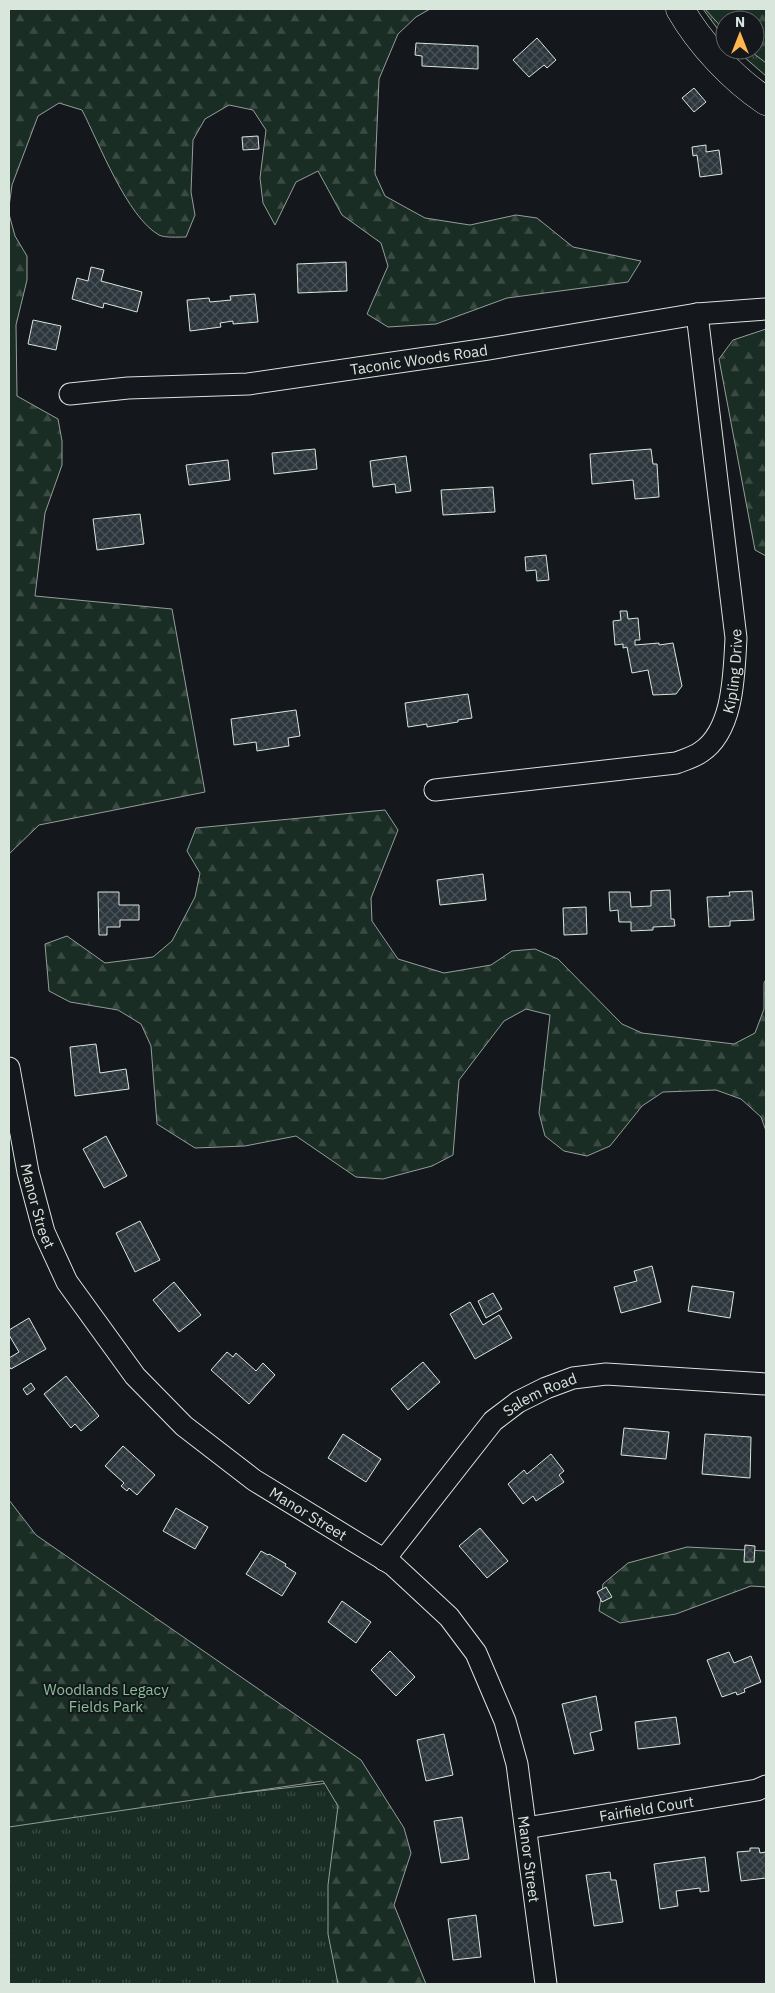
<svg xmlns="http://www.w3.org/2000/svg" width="775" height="1993" font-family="'IBM Plex Sans',sans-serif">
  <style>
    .grass { fill: url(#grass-tufts); stroke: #939e99 }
    .forest { fill: url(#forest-firs); stroke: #939e99 }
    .building { fill: url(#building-cross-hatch); stroke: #d8e6dc }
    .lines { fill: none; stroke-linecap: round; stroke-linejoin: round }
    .minor-casing { stroke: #d8e6dc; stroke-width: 23 }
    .major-casing { stroke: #d8e6dc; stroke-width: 29 }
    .minor { stroke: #14181c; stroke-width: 21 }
    .major { stroke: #14181c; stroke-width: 28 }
    .labels { text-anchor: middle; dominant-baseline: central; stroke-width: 4; stroke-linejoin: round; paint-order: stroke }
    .street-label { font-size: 15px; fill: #d8e6dc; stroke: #14181c }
    .park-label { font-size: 15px; fill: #8ac095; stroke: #14181c }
  </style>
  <defs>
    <pattern id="grass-tufts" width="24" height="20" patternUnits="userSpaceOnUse" patternTransform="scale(1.25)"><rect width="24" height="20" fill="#1a2d24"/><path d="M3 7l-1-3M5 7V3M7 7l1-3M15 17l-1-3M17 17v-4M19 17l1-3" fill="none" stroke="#3b4b43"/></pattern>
    <pattern id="forest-firs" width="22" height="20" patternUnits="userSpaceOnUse" patternTransform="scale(1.25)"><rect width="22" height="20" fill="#1a2d24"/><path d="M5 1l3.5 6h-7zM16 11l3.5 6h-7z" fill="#3b4b43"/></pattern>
    <pattern id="building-cross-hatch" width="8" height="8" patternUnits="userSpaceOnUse" patternTransform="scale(1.25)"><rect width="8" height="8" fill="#2c363c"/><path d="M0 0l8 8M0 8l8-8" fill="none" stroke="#4a5358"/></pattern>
  </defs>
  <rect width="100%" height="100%" fill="#14181c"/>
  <!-- grass -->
  <path class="grass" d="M 703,9 L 766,9 L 766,76 L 736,50 L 755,50 L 755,20 L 725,20 L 725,39 Z
    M 346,1781 L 350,1984 L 9,1984 L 9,1826 L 85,1811 Z"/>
  <!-- forest -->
  <path class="forest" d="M 9,9 L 430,9 L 416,17 L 398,34 L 379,79 L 375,174 L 385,196 L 425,218 L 470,225 L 516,215 L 537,218 L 573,247 L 641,261 L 628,282 L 507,298 L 436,324 L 388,327 L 367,314 L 388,266 L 381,243 L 342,215 L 318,171 L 296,182 L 275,225 L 263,203 L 260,178 L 266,130 L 253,110 L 229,105 L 205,119 L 193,140 L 191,192 L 195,215 L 186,237 C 178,237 165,238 159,235 C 127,217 99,143 82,110 L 59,103 L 38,116 L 12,185 L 9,207 Z
    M 705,9 L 766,9 L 766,63 L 749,50 L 755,50 L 755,20 L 725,20 L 725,31 Z
    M 9,214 L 15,236 L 27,256 L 27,280 L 16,325 L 17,396 L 58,419 L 62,441 L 62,465 L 45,513 L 35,596 L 172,609 L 205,792 L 39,825 L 9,854 Z
    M 766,329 L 766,556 L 755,550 L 719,359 L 733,340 Z
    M 385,810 L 398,830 L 371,898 L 372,921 L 398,959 L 444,973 L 491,965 L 512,951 L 535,949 L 558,959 L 622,1024 L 642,1033 L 734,1044 L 755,1033 L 764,1009 L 764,983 L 766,979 L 766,1131 L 761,1117 L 741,1099 L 716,1090 L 663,1092 L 642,1106 L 610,1146 L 587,1156 L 564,1151 L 545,1136 L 539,1113 L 550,1015 L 526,1009 L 504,1021 L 459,1080 L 453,1155 L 432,1166 L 383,1179 L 356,1177 L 296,1136 L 245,1146 L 195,1148 L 157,1124 L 151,1046 L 141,1024 L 118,1010 L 70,1002 L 49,991 L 45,944 L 67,936 L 105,963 L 153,957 L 172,941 L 195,897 L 200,873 L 187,851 L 196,828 Z
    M 9,1500 L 36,1535 L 361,1760 L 404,1828 L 411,1853 L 394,1905 L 426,1984 L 338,1984 L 328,1934 L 328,1885 L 338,1806 L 323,1781 L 9,1827 Z
    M 687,1547 L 766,1551 L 766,1587 L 751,1586 L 676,1614 L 620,1623 L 599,1611 L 603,1584 L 628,1563 Z"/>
  <!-- building -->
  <path class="building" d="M 537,38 L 556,60 L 547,68 L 544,65 L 529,77 L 513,60 Z
    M 416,43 L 478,46 L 478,69 L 422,66 L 422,56 L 415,55 Z
    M 694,88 L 706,102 L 694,112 L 682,98 Z
    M 258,136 L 259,149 L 243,150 L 242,137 Z
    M 706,145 L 706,152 L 719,150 L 722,174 L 700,177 L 697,155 L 693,156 L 692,147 Z
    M 346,262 L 347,291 L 298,293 L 297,264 Z
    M 91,267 L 104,270 L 101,281 L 142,292 L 137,312 L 104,303 L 103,308 L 72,299 L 77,278 L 88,281 Z
    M 255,294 L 258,322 L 233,324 L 233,321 L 220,323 L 221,327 L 190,331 L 187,300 L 209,298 L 210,302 L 231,300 L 230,296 Z
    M 33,320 L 61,326 L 56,350 L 28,344 Z
    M 315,449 L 317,469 L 274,474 L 272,453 Z
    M 651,449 L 653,464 L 657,464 L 659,497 L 635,499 L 633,480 L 592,484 L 590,454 Z
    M 406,456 L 411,491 L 396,493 L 395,484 L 373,487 L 370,461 Z
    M 228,460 L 230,480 L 189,485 L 186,465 Z
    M 493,487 L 495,512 L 443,515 L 441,490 Z
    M 140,514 L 144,544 L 97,550 L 93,519 Z
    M 546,555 L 549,580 L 537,581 L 536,570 L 526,571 L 525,557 Z
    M 620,611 L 627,611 L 628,619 L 638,618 L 640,640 L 635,640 L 635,645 L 659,643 L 659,645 L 673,643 L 682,686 L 676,694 L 653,695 L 648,670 L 632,673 L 627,647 L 623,648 L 623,644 L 615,645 L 613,621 L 621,620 Z
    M 468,694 L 472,718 L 458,720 L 458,722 L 427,727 L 427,724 L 408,727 L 405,703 Z
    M 296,710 L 300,736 L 288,738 L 289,746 L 257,751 L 256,742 L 234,745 L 231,719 Z
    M 483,874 L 486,900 L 440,905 L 437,880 Z
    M 670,890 L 671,919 L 674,919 L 675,926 L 653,927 L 653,930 L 631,931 L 631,922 L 619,922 L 618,910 L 610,911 L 609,892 L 630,892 L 631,907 L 651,906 L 651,891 Z
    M 752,891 L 754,920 L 730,921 L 730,926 L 709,927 L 707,897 L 730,896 L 729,892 Z
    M 98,892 L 119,892 L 119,905 L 139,905 L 139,920 L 120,920 L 120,927 L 107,927 L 107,935 L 99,935 Z
    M 586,907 L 587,934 L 564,935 L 563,908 Z
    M 96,1044 L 100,1073 L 126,1069 L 129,1089 L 75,1096 L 70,1047 Z
    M 106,1136 L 127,1176 L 104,1188 L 83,1149 Z
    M 140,1221 L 160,1260 L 135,1272 L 116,1233 Z
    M 652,1266 L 661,1302 L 621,1313 L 614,1287 L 637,1281 L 634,1271 Z
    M 174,1282 L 201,1315 L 179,1332 L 153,1300 Z
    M 692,1286 L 734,1292 L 730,1318 L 688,1311 Z
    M 493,1293 L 502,1309 L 486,1318 L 478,1301 Z
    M 470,1302 L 483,1325 L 499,1315 L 512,1338 L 475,1359 L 450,1314 Z
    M 29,1318 L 46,1349 L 11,1369 L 9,1366 L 9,1358 L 19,1352 L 9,1335 L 9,1330 Z
    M 227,1352 L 233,1357 L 236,1353 L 256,1371 L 263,1363 L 275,1375 L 249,1404 L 211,1370 Z
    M 423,1362 L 440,1382 L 408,1410 L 391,1389 Z
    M 66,1376 L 99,1416 L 81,1431 L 75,1424 L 71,1428 L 44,1394 Z
    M 31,1383 L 35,1389 L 27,1395 L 23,1389 Z
    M 624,1428 L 669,1432 L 666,1459 L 621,1455 Z
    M 343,1434 L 381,1459 L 366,1482 L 328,1458 Z
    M 705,1434 L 751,1437 L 750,1478 L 702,1474 Z
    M 123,1446 L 155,1475 L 137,1495 L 129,1488 L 127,1491 L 121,1486 L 124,1483 L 105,1466 Z
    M 551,1454 L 564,1471 L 559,1475 L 564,1482 L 536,1501 L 533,1496 L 523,1504 L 508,1484 L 524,1470 L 527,1474 Z
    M 176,1508 L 208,1527 L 195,1549 L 163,1531 Z
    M 480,1528 L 508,1561 L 487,1578 L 459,1546 Z
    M 745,1545 L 755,1546 L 754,1562 L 744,1562 Z
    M 261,1551 L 268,1555 L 269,1554 L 286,1564 L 285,1566 L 296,1573 L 282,1596 L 246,1574 Z
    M 606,1587 L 612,1597 L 602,1602 L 597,1592 Z
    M 342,1601 L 371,1622 L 356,1643 L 328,1622 Z
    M 390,1651 L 415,1677 L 396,1696 L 371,1670 Z
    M 729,1652 L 734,1663 L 751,1656 L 761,1682 L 744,1689 L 745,1692 L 737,1695 L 736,1692 L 722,1697 L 707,1660 Z
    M 596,1696 L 602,1730 L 590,1733 L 594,1750 L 574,1754 L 562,1704 Z
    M 676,1717 L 680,1744 L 638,1749 L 635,1722 Z
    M 444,1734 L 453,1775 L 426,1781 L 417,1740 Z
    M 462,1817 L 469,1859 L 441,1863 L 434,1821 Z
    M 750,1848 L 759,1848 L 760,1853 L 766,1852 L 766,1878 L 741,1881 L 737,1852 L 750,1851 Z
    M 705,1857 L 709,1891 L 700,1892 L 700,1888 L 676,1891 L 678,1906 L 660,1909 L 654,1864 Z
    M 610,1872 L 611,1880 L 616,1880 L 623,1922 L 594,1926 L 586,1875 Z
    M 476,1915 L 481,1957 L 453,1960 L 448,1919 Z"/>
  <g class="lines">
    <!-- minor casing -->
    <g class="minor-casing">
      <g id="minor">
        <path id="s1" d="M 70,394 L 128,388 L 248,384 L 488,349 L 697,314 L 766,309"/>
        <path id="s2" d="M 435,790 L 676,763 C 684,760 694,757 701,752 C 734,730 734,673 736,638 L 697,314"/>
        <path id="s3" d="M 9,1068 L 28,1172 L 44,1232 L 67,1282 L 135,1376 L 184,1426 L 254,1480 L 393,1565 L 449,1617 L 476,1653 L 505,1721 L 517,1764 L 546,1984"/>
        <path id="s4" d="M 384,1560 L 493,1421 L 518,1402 L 546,1388 L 573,1378 L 606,1374 L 766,1384"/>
        <path id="s5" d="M 526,1828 L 757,1790 L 766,1786"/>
      </g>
    </g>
    <!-- major casing -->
    <g class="major-casing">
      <path id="major" d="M 680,9 C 700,44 733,79 766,101"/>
    </g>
    <!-- minor -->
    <use href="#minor" class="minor"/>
    <!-- major -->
    <use href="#major" class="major"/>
  </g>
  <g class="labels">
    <!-- street labels -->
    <g class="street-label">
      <text stroke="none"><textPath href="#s1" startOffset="351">Taconic Woods Road</textPath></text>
      <text stroke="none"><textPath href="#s2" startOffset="360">Kipling Drive</textPath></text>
      <text stroke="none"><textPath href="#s3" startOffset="141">Manor Street</textPath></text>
      <text stroke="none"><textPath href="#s4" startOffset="231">Salem Road</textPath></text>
      <text stroke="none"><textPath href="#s3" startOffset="561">Manor Street</textPath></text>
      <text stroke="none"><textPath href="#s5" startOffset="122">Fairfield Court</textPath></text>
      <text stroke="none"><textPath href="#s3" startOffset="996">Manor Street</textPath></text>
    </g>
    <!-- park labels -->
    <g class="park-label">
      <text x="106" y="1689">Woodlands Legacy<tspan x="106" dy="17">Fields Park</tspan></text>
    </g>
  </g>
  <!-- border -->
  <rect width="775" height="1993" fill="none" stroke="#d8e6dc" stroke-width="20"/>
  <!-- north arrow -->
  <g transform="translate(740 35)"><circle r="24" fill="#14181c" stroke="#626a69"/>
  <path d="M0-4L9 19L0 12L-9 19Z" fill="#ffb74d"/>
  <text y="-8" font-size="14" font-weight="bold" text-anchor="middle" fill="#d8e6dc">N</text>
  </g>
</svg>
